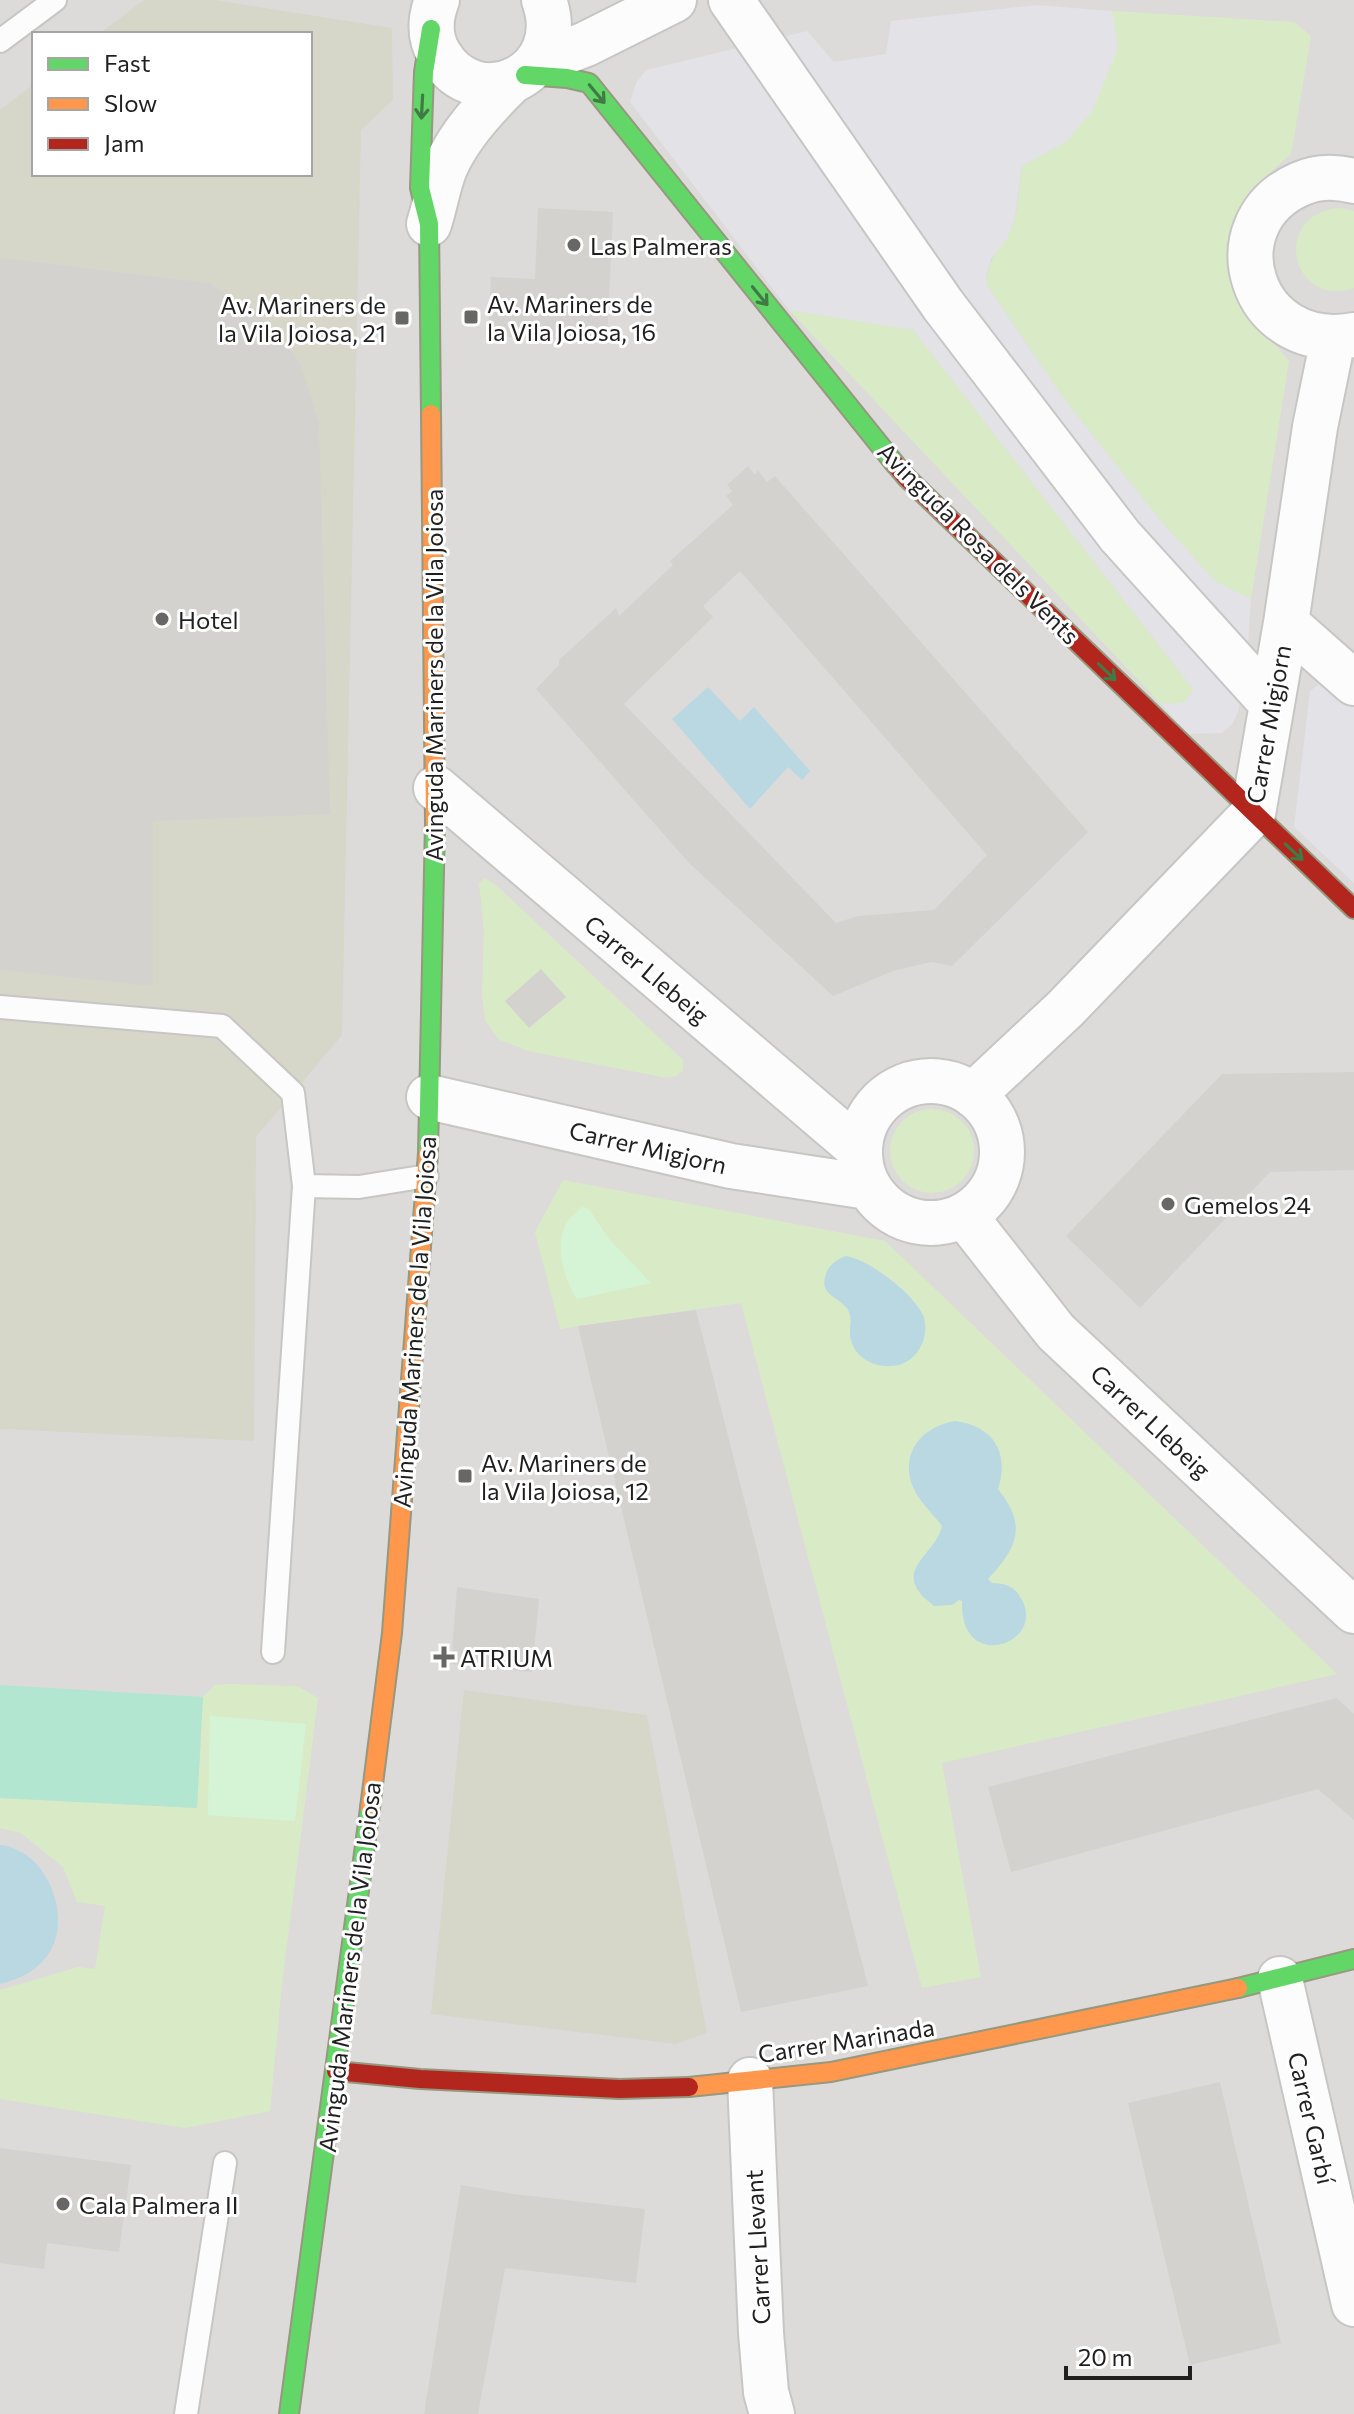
<svg xmlns="http://www.w3.org/2000/svg" width="1354" height="2414" font-family="Commissioner,sans-serif">
  <style>
    .residential { fill: #dcdbd9; fill-rule: evenodd }
    .construction { fill: #d6d7c9 }
    .grass { fill: #d9ebc6 }
    .park { fill: #d5f4d6 }
    .pitch { fill: #b2e6d1 }
    .plaza { fill: #e2e2e7 }
    .water { fill: #bad8e2 }
    .building { fill: #d4d2cf; fill-rule: evenodd }
    .lines { fill: none; stroke-linecap: round; stroke-linejoin: round }
    .lane-casing { stroke: #c6c6c4; stroke-width: 26 }
    .street-casing { stroke: #c6c6c4; stroke-width: 48 }
    .fast-casing { stroke: #96987f; stroke-width: 22 }
    .slow-casing { stroke: #96987f; stroke-width: 22 }
    .jam-casing { stroke: #96987f; stroke-width: 22 }
    .lane { stroke: #fcfcfc; stroke-width: 22 }
    .street { stroke: #fcfcfc; stroke-width: 44 }
    .fast { stroke: #63d668; stroke-width: 18 }
    .slow { stroke: #ff974d; stroke-width: 18 }
    .jam { stroke: #b3261e; stroke-width: 18 }
    .oneway { stroke: #417a44 }
    .poi-dot { fill: #676765; stroke: #fff; stroke-width: 3 }
    .labels { text-anchor: middle; dominant-baseline: central; stroke-width: 6; stroke-linejoin: round; paint-order: stroke }
    .poi-label { font-size: 24px; fill: #1f1f1f; stroke: #fff; text-anchor: start }
    .street-label { font-size: 24px; fill: #1f1f1f; stroke: #fff }
  </style>
  <rect width="100%" height="100%" fill="#edece8"/>
  <!-- residential -->
  <path class="residential" d="M 0,0 L 1354,0 L 1354,2414 L 0,2414 ZM 34,34 L 310,34 L 310,174 L 34,174 Z"/>
  <!-- construction -->
  <path class="construction" d="M 144,0 L 215,0 L 392,28 L 393,100 L 361,130 L 342,1035 L 256,1137 L 254,1441 L 0,1429 L 0,110 L 34,84 L 34,174 L 310,174 L 310,34 L 99,34 Z
    M 464,1690 L 647,1715 L 707,2033 L 676,2044 L 431,2014 Z"/>
  <!-- grass -->
  <path class="grass" d="M 1112,11 L 1294,22 L 1311,36 L 1291,154 L 1249,191 L 1232,256 L 1239,296 L 1263,331 L 1289,361 L 1251,599 L 1215,581 L 1161,521 L 1065,400 L 987,285 C 984,258 1009,242 1015,217 C 1019,200 1020,183 1022,166 L 1066,142 L 1118,47 Z
    M 1341,208 L 1354,211 L 1354,288 C 1291,309 1269,213 1341,208 Z
    M 789,310 L 913,330 L 1193,689 L 1187,700 L 1176,704 L 1160,703 Z
    M 485,878 L 497,886 L 683,1060 L 683,1070 L 676,1076 L 667,1078 L 528,1051 L 498,1039 L 485,1020 L 482,993 L 484,930 L 479,883 Z
    M890 1151a42 42 0 1 1 84 0a42 42 0 1 1-84 0Z
    M 563,1180 L 885,1241 L 1337,1674 L 942,1763 L 981,1977 L 922,1988 L 741,1303 L 560,1329 L 535,1232 Z
    M 228,1684 L 297,1686 L 318,1698 L 282,1984 L 270,2111 L 185,2128 L 0,2099 L 0,1990 L 78,1967 L 95,1969 L 105,1906 L 77,1902 L 63,1867 L 21,1833 L 0,1828 L 0,1798 L 197,1808 L 203,1697 L 215,1685 Z"/>
  <!-- park -->
  <path class="park" d="M 582,1207 L 589,1209 L 608,1238 L 651,1283 L 577,1299 C 564,1278 553,1244 568,1221 C 572,1216 578,1211 582,1207 Z
    M 210,1716 L 306,1724 L 295,1821 L 208,1815 Z"/>
  <!-- pitch -->
  <path class="pitch" d="M 0,1685 L 203,1697 L 197,1808 L 0,1798 Z"/>
  <!-- plaza -->
  <path class="plaza" d="M 1037,5 L 1112,11 L 1118,47 L 1093,110 L 1066,142 L 1022,166 L 1015,217 L 1007,239 L 991,259 L 986,276 L 987,285 L 1065,400 L 1161,521 L 1215,581 L 1251,599 L 1246,675 L 1238,712 L 1232,724 L 1222,733 L 1188,734 L 1160,703 L 1176,704 L 1187,700 L 1193,689 L 913,330 L 789,310 L 630,102 L 636,83 L 646,70 L 807,31 L 834,62 L 886,54 L 891,21 Z
    M 1329,677 L 1354,699 L 1354,883 L 1294,827 L 1310,691 Z"/>
  <!-- water -->
  <path class="water" d="M 708,687 L 740,721 L 754,707 L 810,771 L 802,780 L 788,767 L 750,809 L 672,719 Z
    M 846,1256 C 868,1259 913,1293 923,1315 C 930,1332 921,1354 906,1362 C 886,1373 856,1362 851,1340 C 848,1332 852,1323 850,1315 C 846,1296 815,1299 827,1271 C 831,1263 838,1259 846,1256 Z
    M 955,1421 C 993,1426 1010,1452 998,1489 C 1028,1526 1017,1548 988,1579 L 992,1583 C 1003,1583 1013,1586 1019,1595 C 1052,1642 959,1677 962,1601 L 959,1600 L 952,1605 L 934,1606 C 887,1571 935,1557 942,1526 C 932,1513 918,1500 912,1485 C 900,1451 924,1426 955,1421 Z
    M 0,1845 C 9,1845 15,1849 23,1853 C 56,1873 72,1930 43,1961 C 31,1974 16,1980 0,1984 Z"/>
  <!-- building -->
  <path class="building" d="M 538,208 L 613,212 L 607,342 L 488,336 L 491,277 L 535,279 Z
    M 0,258 L 209,283 L 263,318 L 299,361 L 319,423 L 330,814 L 153,821 L 153,986 L 0,970 Z
    M 748,466 L 755,475 L 758,470 L 767,482 L 775,476 L 1088,832 L 952,966 L 931,962 L 893,971 L 833,996 L 689,863 L 536,689 L 559,665 L 559,660 L 616,608 L 619,616 L 673,565 L 670,561 L 733,505 L 726,496 L 732,491 L 727,485 ZM 740,571 L 987,855 L 934,910 L 858,916 L 836,923 L 624,704 L 713,617 L 703,606 Z
    M 541,969 L 566,997 L 529,1028 L 505,1001 Z
    M 1354,1072 L 1354,1170 L 1270,1172 L 1140,1308 L 1066,1236 L 1222,1074 Z
    M 696,1310 L 868,1986 L 741,2012 L 578,1326 Z
    M 457,1587 L 539,1599 L 532,1672 L 451,1664 Z
    M 1337,1698 L 1354,1714 L 1354,1820 L 1318,1789 L 1011,1872 L 988,1787 Z
    M 1220,2082 L 1281,2343 L 1190,2365 L 1128,2103 Z
    M 0,2148 L 131,2165 L 119,2252 L 47,2243 L 44,2269 L 0,2263 Z
    M 461,2185 L 513,2194 L 645,2209 L 636,2283 L 505,2268 L 478,2414 L 424,2414 Z"/>
  <g class="lines">
    <!-- lane casing -->
    <g class="lane-casing">
      <path id="lane" d="M 0,41 L 55,0
        M 0,1007 L 222,1026 L 293,1093 L 304,1186
        M 273,1652 L 304,1186 L 359,1187 L 427,1176
        M 186,2414 L 225,2163"/>
    </g>
    <!-- street casing -->
    <g class="street-casing">
      <path id="street" d="M 437,0 C 430,18 429,37 439,54 C 476,118 571,75 544,0
        M 731,0 L 943,305 L 1120,536 L 1272,704
        M 537,63 L 586,44 L 674,0
        M 1354,181 C 1335,176 1318,176 1300,184 C 1211,223 1250,354 1354,335
        M 429,224 C 435,206 438,185 445,168 C 459,135 486,106 511,82
        M 1286,623 L 1354,683
        M 436,788 L 859,1149
        M860 1152a71 71 0 1 1 142 0a71 71 0 1 1-142 0Z
        M 973,1095 L 1065,1009 L 1253,814 L 1286,623 L 1315,427 L 1333,339
        M 429,1097 L 731,1166 L 868,1187
        M 964,1215 L 1056,1332 L 1354,1611
        M 1280,1979 L 1354,2304
        M 750,2080 L 761,2333 L 766,2392 L 772,2414"/>
    </g>
    <!-- fast casing -->
    <g class="fast-casing">
      <path id="fast" d="M 431,29 L 424,72 L 420,188 L 429,224 L 431,414
        M 525,75 L 567,78 L 589,83 L 895,464
        M 428,1153 L 435,823
        M 1238,1988 L 1354,1959
        M 289,2414 L 370,1808"/>
    </g>
    <!-- slow casing -->
    <g class="slow-casing">
      <path id="slow" d="M 431,414 L 435,823
        M 370,1808 L 392,1633 L 428,1153
        M 689,2087 L 831,2072 L 1238,1988"/>
    </g>
    <!-- jam casing -->
    <g class="jam-casing">
      <path id="jam" d="M 895,464 L 906,477 L 1354,909
        M 336,2071 L 420,2079 L 620,2089 L 689,2087"/>
    </g>
    <!-- lane -->
    <use href="#lane" class="lane"/>
    <!-- street -->
    <use href="#street" class="street"/>
    <!-- fast -->
    <use href="#fast" class="fast"/>
    <!-- slow -->
    <use href="#slow" class="slow"/>
    <!-- jam -->
    <use href="#jam" class="jam"/>
  </g>
  <!-- one-way arrows -->
  <defs><path id="oneway-shaft" d="M-6 0H5M1.5-3L5.5 0L1.5 3" fill="none" stroke-width="1.6" stroke-linecap="round" stroke-linejoin="round" transform="scale(2)"/></defs>
  <g class="oneway">
    <use href="#oneway-shaft" transform="translate(597 94) rotate(50)"/>
    <use href="#oneway-shaft" transform="translate(422 107) rotate(93)"/>
    <use href="#oneway-shaft" transform="translate(760 296) rotate(51)"/>
    <use href="#oneway-shaft" transform="translate(1107 672) rotate(44)"/>
    <use href="#oneway-shaft" transform="translate(1294 852) rotate(43)"/>
  </g>
  <!-- markers -->
  <g class="poi-dot">
    <circle cx="574" cy="245" r="8"/>
    <rect x="463" y="309" width="16" height="16" rx="4"/>
    <rect x="394" y="310" width="16" height="16" rx="4"/>
    <circle cx="162" cy="619" r="8"/>
    <circle cx="1168" cy="1204" r="8"/>
    <rect x="457" y="1468" width="16" height="16" rx="4"/>
    <path d="M440 1645h8v8h8v8h-8v8h-8v-8h-8v-8h8z"/>
    <circle cx="63" cy="2204" r="8"/>
  </g>
  <g class="labels">
    <!-- poi labels -->
    <g class="poi-label">
      <text x="590" y="245">Las Palmeras</text>
      <text x="487" y="303">Av. Mariners de<tspan x="487" dy="28">la Vila Joiosa, 16</tspan></text>
      <text x="386" y="304" text-anchor="end">Av. Mariners de<tspan x="386" dy="28">la Vila Joiosa, 21</tspan></text>
      <text x="178" y="619">Hotel</text>
      <text x="1184" y="1204">Gemelos 24</text>
      <text x="481" y="1462">Av. Mariners de<tspan x="481" dy="28">la Vila Joiosa, 12</tspan></text>
      <text x="460" y="1657">ATRIUM</text>
      <text x="79" y="2204">Cala Palmera II</text>
    </g>
    <!-- street labels -->
    <g class="street-label">
      <text transform="translate(979 543) rotate(45)">Avinguda Rosa dels Vents</text>
      <text transform="translate(433 675) rotate(-90)">Avinguda Mariners de la Vila Joiosa</text>
      <text transform="translate(1268 724) rotate(-80)">Carrer Migjorn</text>
      <text transform="translate(647 969) rotate(40)">Carrer Llebeig</text>
      <text transform="translate(648 1147) rotate(13)">Carrer Migjorn</text>
      <text transform="translate(414 1322) rotate(-86)">Avinguda Mariners de la Vila Joiosa</text>
      <text transform="translate(1151 1421) rotate(43)">Carrer Llebeig</text>
      <text transform="translate(349 1967) rotate(-83)">Avinguda Mariners de la Vila Joiosa</text>
      <text transform="translate(846 2040) rotate(-9)">Carrer Marinada</text>
      <text transform="translate(1312 2118) rotate(77)">Carrer Garbí</text>
      <text transform="translate(757 2247) rotate(-93)">Carrer Llevant</text>
    </g>
  </g>
  <!-- legend -->
  <rect x="32" y="32" width="280" height="144" fill="#ffffff" stroke="#a5a5a5" stroke-width="2"/>
  <rect x="48" y="58" width="40" height="12" fill="#63d668" stroke="#a5a5a5" stroke-width="2"/>
  <text x="104" y="72" font-size="24" fill="#1f1f1f">Fast</text>
  <rect x="48" y="98" width="40" height="12" fill="#ff974d" stroke="#a5a5a5" stroke-width="2"/>
  <text x="104" y="112" font-size="24" fill="#1f1f1f">Slow</text>
  <rect x="48" y="138" width="40" height="12" fill="#b3261e" stroke="#a5a5a5" stroke-width="2"/>
  <text x="104" y="152" font-size="24" fill="#1f1f1f">Jam</text>
  <!-- scale -->
  <path d="M1066 2366v12h124v-12" fill="none" stroke="#1f1f1f" stroke-width="4"/>
  <text x="1078" y="2366" font-size="24" fill="#1f1f1f" stroke="#ffffff" stroke-width="6" paint-order="stroke">20 m</text>
</svg>
